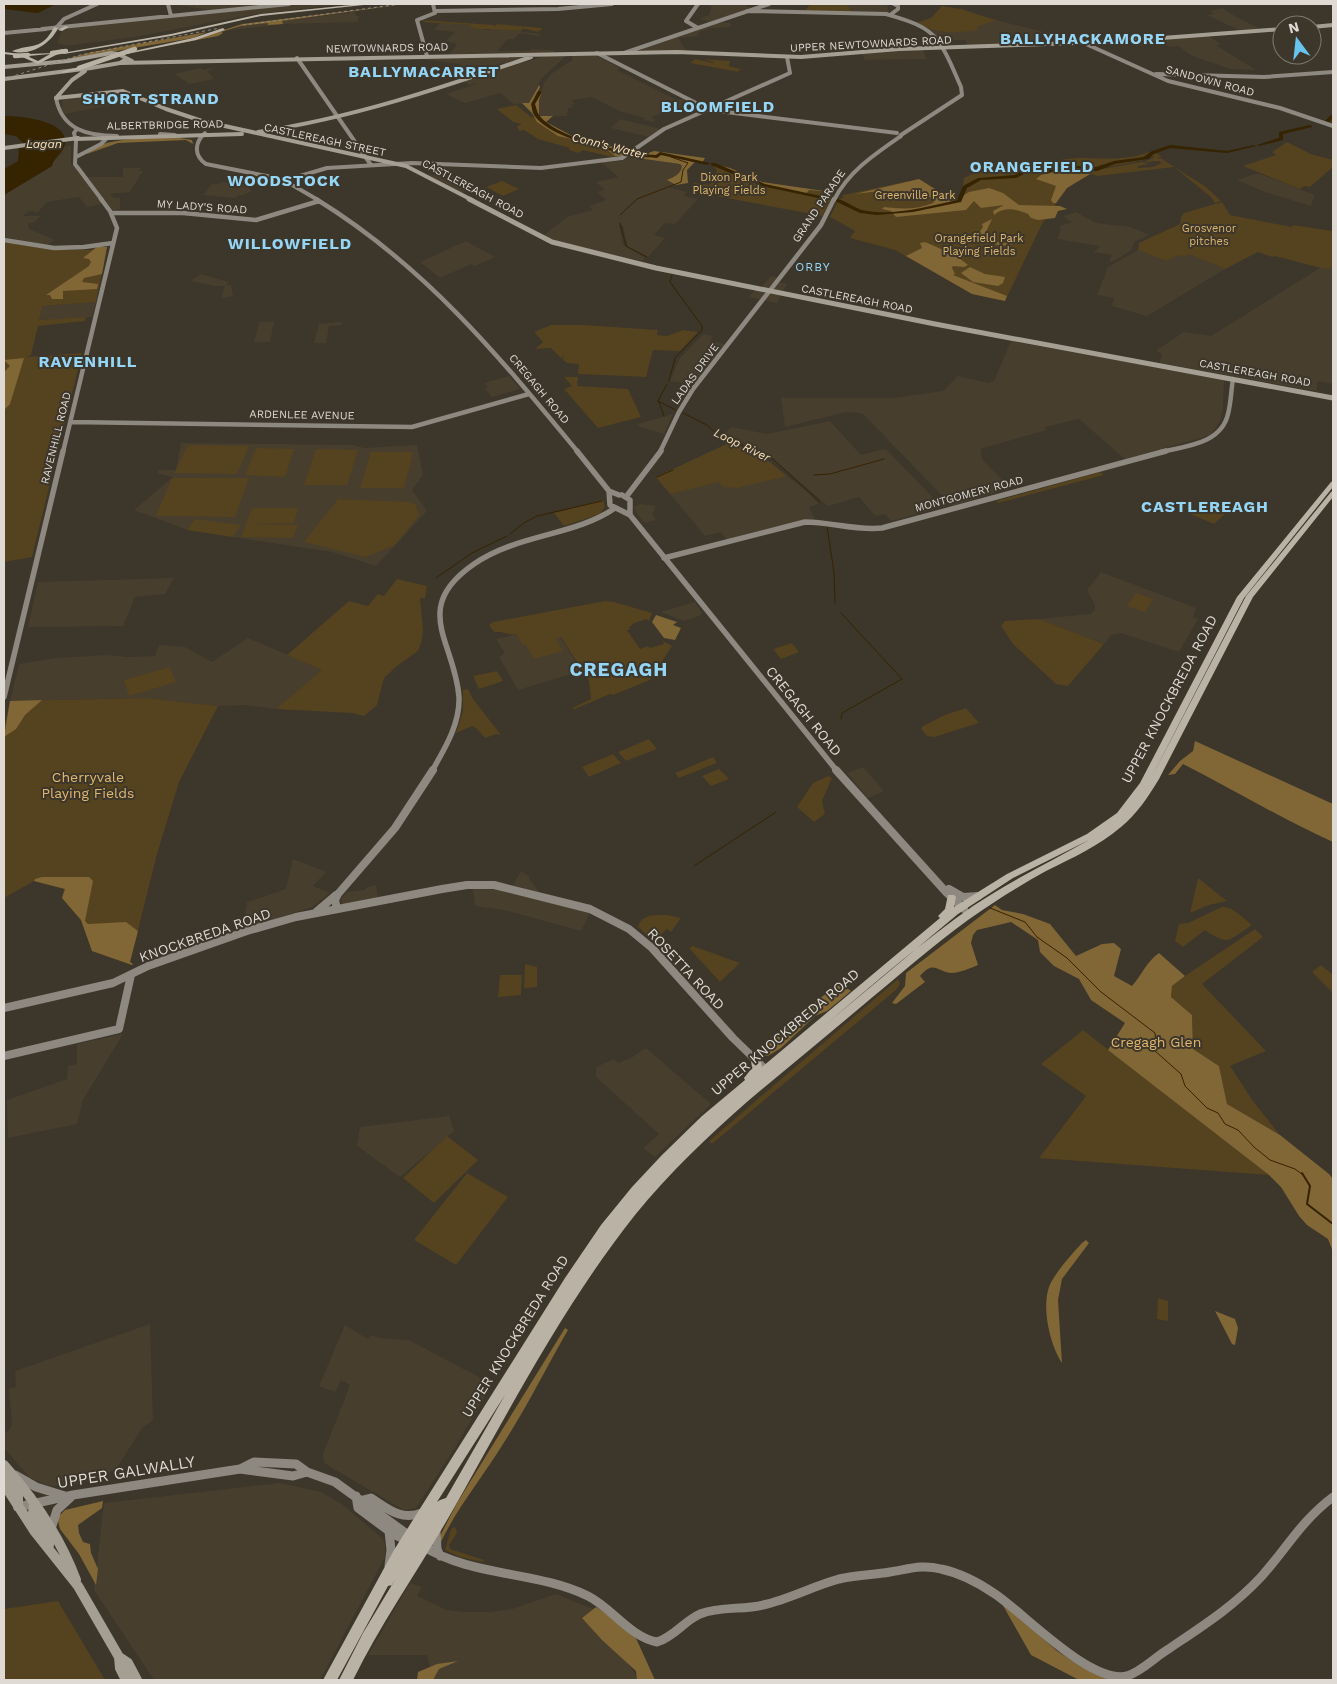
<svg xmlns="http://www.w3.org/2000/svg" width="1337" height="1684" font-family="'Work Sans',sans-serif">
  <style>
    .built { fill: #483e2e }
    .green { fill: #55421f }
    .forest { fill: #816636 }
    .water { fill: #362300 }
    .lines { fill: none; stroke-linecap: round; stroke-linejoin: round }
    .stream-far1 { stroke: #362300; stroke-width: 1 }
    .stream { stroke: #362300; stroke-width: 2 }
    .river { fill: #362300; fill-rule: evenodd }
    .secondary-far4 { stroke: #8d8880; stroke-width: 4 }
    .secondary-far3 { stroke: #8d8880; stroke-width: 4.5 }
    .secondary-far2 { stroke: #8d8880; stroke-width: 5.5 }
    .secondary-far1 { stroke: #8d8880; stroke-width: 8 }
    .secondary { stroke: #8d8880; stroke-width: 9 }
    .primary-far2 { stroke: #a49e93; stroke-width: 4 }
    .primary-far1 { stroke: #a49e93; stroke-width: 5 }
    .primary { stroke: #a49e93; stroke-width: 10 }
    .highway { fill: #b9b2a5; fill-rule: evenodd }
    .rail { stroke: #8e8980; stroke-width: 1; stroke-dasharray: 3 3; stroke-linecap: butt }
    .highway-bridge { stroke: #b9b2a5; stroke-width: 4.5 }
    .labels { text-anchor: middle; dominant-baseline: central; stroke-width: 4; stroke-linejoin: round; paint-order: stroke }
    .far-street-label { font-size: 11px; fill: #dfdbd4; stroke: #3c362b }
    .far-park-label { font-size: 11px; fill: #e1b76e; stroke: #3c362b }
    .far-water-label { font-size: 12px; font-style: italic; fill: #fae0b5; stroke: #3c362b }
    .far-neighbourhood-label { font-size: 12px; letter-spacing: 1px; fill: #95d6f6; stroke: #3c362b }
    .street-label { font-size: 14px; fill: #dfdbd4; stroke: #3c362b }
    .park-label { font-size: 14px; fill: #e1b76e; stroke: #3c362b }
    .far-district-label { font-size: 16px; font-weight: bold; letter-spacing: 1px; fill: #95d6f6; stroke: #3c362b }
    .near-street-label { font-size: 16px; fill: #dfdbd4; stroke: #3c362b }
    .district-label { font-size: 19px; font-weight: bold; letter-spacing: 1px; fill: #95d6f6; stroke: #3c362b }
  </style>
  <rect width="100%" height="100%" fill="#3c362b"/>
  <!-- built -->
  <path class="built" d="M 172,4 L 274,4 L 209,10 Z
    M 300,4 L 344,4 L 256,14 L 135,37 L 66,46 L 57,43 L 62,31 L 73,27 Z
    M 712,4 L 741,4 L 752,8 L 710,22 L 700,19 L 709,15 Z
    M 848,4 L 887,4 L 889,13 L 852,13 Z
    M 942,6 L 957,10 L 960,8 L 988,18 L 1044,32 L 1036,36 L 1041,42 L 1099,40 L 1105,42 L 969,47 L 965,40 L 941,40 L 915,23 L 931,18 Z
    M 1222,8 L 1233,15 L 1262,30 L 1241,31 L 1207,15 L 1214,14 L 1210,11 Z
    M 355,12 L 356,16 L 359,16 L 357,22 L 283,24 L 232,30 L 241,26 Z
    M 440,23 L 472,25 L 470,28 L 490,30 L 495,28 L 540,34 L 539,36 L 520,33 L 514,39 L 508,39 L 497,51 L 529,51 L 531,49 L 554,50 L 554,53 L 534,54 L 506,64 L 501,63 L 494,66 L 497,67 L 479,73 L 475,72 L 466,75 L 459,64 L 422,59 L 423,57 L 449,55 L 457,44 L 446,41 L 455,32 L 434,30 Z
    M 715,23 L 730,23 L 731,27 L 708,28 L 707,30 L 700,31 L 698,36 L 678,38 L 687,51 L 647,51 L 641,49 Z
    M 1209,36 L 1220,44 L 1217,46 L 1256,70 L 1230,69 L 1190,55 L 1179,46 L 1170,47 L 1165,44 L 1141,46 L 1136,42 Z
    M 922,49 L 927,59 L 865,60 L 861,53 Z
    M 567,55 L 541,79 L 529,103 L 514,104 L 500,93 L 465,103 L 446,94 L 479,83 L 469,85 L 463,81 L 545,56 Z
    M 572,55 L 595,55 L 620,68 L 617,70 L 677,100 L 682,99 L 692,104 L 651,117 L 656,120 L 653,122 L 644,120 L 645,118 L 619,111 L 592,97 L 572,100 L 575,104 L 571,105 L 573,107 L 568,108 L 567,116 L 539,116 L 539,100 L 544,83 L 551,74 L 572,60 Z
    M 218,67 L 207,71 L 214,79 L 190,84 L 174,74 L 200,68 L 203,70 Z
    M 110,94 L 128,102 L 65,114 L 62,109 L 63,99 Z
    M 620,119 L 661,129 L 649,137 L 611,128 Z
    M 71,145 L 71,165 L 79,165 L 88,177 L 123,177 L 123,168 L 141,168 L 139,171 L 143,171 L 130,192 L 110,194 L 114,198 L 120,198 L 120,209 L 113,210 L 107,203 L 87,207 L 79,197 L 47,202 L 38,212 L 29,211 L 23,216 L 40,216 L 35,222 L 28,224 L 29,229 L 55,240 L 47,245 L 4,237 L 4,195 L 52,166 L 52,163 L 62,153 L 64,146 Z
    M 630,157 L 680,164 L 682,166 L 681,171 L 677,175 L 667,180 L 676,185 L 670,188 L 687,192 L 684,196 L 698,199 L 675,224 L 665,223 L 654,235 L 665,238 L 648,257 L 628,247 L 623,226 L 619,225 L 623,245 L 645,258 L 642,261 L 561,243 L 543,236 L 567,217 L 593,210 L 589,206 L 606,200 L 597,192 L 605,190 L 596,182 L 618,177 L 601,162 L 621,161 Z
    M 440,174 L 442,177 L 453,176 L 475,188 L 462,193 L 428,175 Z
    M 1255,174 L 1260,174 L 1315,195 L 1311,206 L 1265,192 L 1237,180 Z
    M 221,182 L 247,184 L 254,187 L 249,189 L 252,191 L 243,195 L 238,195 L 235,198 L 203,195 L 212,184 L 218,184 Z
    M 1076,212 L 1096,223 L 1131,227 L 1149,235 L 1134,242 L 1132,250 L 1112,262 L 1109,261 L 1112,255 L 1093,252 L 1100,247 L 1098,246 L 1057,239 L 1061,229 L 1058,227 L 1072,222 L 1063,216 Z
    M 466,241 L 495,257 L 475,266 L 471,264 L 440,278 L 420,262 Z
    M 1138,250 L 1166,261 L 1179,255 L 1189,254 L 1225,269 L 1147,316 L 1112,306 L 1114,298 L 1097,295 L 1108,267 Z
    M 1323,266 L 1333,269 L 1333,384 L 1318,381 L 1316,391 L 1160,363 L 1162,354 L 1157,352 L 1158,349 L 1184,332 L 1211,336 Z
    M 201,274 L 229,282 L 226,286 L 231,285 L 233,296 L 221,298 L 225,286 L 215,286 L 190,281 Z
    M 771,276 L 776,277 L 779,282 L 787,284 L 777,303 L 749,297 L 754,291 L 761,287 Z
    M 96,302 L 92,317 L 39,320 L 43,306 Z
    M 259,322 L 274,322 L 270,342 L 254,342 Z
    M 342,322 L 342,325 L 329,326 L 326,343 L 314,343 L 319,324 Z
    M 703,334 L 713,336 L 710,341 L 725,344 L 693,384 L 670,381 L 679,359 Z
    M 1011,341 L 1224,380 L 1223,407 L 1220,421 L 1212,434 L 1204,437 L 1125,459 L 1079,419 L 1045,427 L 1047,430 L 980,449 L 982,459 L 1010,488 L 952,506 L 864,415 L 860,413 L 846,412 L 785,427 L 781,398 L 893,398 L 943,391 L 958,376 L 988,383 L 994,381 Z
    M 509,376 L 520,389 L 492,397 L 484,388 L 488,387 L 484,383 Z
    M 673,414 L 664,434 L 640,427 L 637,424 Z
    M 830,421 L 861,455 L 883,449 L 887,450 L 942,507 L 891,521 L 885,514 L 875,516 L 859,497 L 828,506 L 768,455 L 724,433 L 732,427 L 767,434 Z
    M 731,442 L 766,459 L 806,491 L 819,504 L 809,507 L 815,520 L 727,540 L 721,532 L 705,536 L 656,477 Z
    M 181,443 L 353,445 L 365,448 L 417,445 L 423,475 L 412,490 L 427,511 L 376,566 L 332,552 L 187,530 L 134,510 L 173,477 L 157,473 L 159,470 L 176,470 Z
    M 640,504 L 656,506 L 652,514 L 656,520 L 645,523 L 637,514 L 634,507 Z
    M 1101,572 L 1196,608 L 1193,617 L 1198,619 L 1179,652 L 1121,633 L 1111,635 L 1104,644 L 1039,619 L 1090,614 L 1095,610 L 1095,605 L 1087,590 Z
    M 174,578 L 165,594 L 135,597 L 123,626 L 28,627 L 38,582 Z
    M 695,602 L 702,613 L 699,616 L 684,621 L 661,612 Z
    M 516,634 L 523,646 L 526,646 L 560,637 L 582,671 L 518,690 L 499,657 L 505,653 L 496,639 Z
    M 248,638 L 323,670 L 276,709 L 243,705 L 218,706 L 146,698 L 10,701 L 19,664 L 56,658 L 108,655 L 127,657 L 155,656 L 159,645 L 185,647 L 212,662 Z
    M 863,767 L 884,791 L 868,798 L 847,773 Z
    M 293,859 L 326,872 L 313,886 L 330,893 L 312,907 L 243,929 L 247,902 L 286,889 Z
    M 521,871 L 530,877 L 529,879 L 538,890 L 538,892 L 513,885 Z
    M 376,885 L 378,897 L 342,905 L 341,899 L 347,892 L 364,890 L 368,887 Z
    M 473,889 L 502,890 L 590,913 L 581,931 L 504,910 L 475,906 Z
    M 123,1034 L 83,1100 L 77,1124 L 8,1138 L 7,1100 L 67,1079 L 68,1066 L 77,1064 L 77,1044 Z
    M 646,1048 L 711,1104 L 655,1157 L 643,1148 L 659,1134 L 596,1077 L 596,1067 L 614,1059 L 618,1063 L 631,1058 Z
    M 449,1116 L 454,1131 L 400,1177 L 357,1146 L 360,1127 Z
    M 150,1324 L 153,1421 L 143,1427 L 116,1469 L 93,1480 L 64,1487 L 47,1485 L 29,1477 L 4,1448 L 4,1433 L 9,1430 L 12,1425 L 9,1389 L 16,1387 L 15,1371 Z
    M 345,1325 L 368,1339 L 371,1335 L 379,1338 L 409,1340 L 492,1384 L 456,1446 L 416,1508 L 404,1510 L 324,1463 L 323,1454 L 350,1385 L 341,1380 L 335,1392 L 319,1386 Z
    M 280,1483 L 321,1492 L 342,1504 L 383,1539 L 385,1545 L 385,1557 L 320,1680 L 154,1680 L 94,1590 L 104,1503 Z
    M 410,1583 L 422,1587 L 417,1596 L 447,1610 L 464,1612 L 490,1612 L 512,1609 L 556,1594 L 593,1609 L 639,1680 L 426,1680 L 431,1671 L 427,1655 L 368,1655 Z"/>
  <!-- green -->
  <path class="green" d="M 810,4 L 848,4 L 852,13 L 805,11 Z
    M 942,6 L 960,9 L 996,20 L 977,27 L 978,30 C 955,33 937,34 917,23 L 931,18 Z
    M 422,20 L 494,25 L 494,27 L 497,24 L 543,28 L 538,32 L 526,29 L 522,29 L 521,31 C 503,29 487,30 470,28 L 471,25 L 420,22 L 425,22 Z
    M 695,59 L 713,63 L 714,62 L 703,59 L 730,61 L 729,66 L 744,70 L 738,70 L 739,72 L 690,63 Z
    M 516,105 L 531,117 L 536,118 L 549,130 L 606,149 L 615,156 L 612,157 L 583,150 L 579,153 L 569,150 L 570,148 L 538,139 L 524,130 L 519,131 L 517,126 L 521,125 L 521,124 L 513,122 L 497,109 Z
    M 1287,142 L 1311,154 L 1333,160 L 1333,167 L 1310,187 L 1304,186 L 1300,189 L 1243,166 L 1276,155 L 1272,152 Z
    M 1149,152 L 1153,152 C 1136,164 1113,158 1096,170 L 1142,162 L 1149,164 L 1138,166 L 1138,168 L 1153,167 L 1162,163 L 1159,161 L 1144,162 L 1155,157 L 1152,156 L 1144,160 L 1102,168 C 1118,158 1140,166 1155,152 L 1162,157 L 1157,157 L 1162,159 L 1206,187 L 1221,201 L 1215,203 L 1211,197 L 1174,167 L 1098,176 L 1091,174 L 1067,188 L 1042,224 L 1005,301 L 972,294 L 895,250 L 850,238 L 855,231 L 830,217 L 839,199 L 843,198 L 843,195 L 919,179 L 955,201 L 960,199 L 964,178 L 980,170 L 1011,170 L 1014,169 L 1013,164 C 1023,161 1031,163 1041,162 C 1053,162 1067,158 1079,158 C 1104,158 1126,161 1149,152 Z
    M 713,164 L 730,168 L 762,182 L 834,193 L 822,216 L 705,194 L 692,186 L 694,183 L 710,185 L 717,170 L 713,166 L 722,168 L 712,165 Z
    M 502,181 L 519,189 L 503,196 L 486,187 Z
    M 1222,202 L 1230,215 L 1292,227 L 1293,225 L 1333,231 L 1333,269 L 1321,268 L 1275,256 L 1272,257 L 1258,252 L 1225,269 L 1189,254 L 1184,257 L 1179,255 L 1166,261 L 1138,250 L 1139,243 L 1180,224 L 1181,217 L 1184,213 Z
    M 4,242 L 53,250 L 91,250 L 94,248 L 107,247 L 96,302 L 43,306 L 39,320 L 86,317 L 85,321 L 38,326 L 31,355 L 26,357 L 82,353 L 32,557 L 4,562 Z
    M 551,325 L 584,325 L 658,330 L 657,335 L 667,336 L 683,330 L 698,332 L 680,351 L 653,350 L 646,377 L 578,374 L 579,364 L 567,363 L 563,360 L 564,352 L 562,359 L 551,348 L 535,349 L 543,342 L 534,332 Z
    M 564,377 L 578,377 L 577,386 L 628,389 L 641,417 L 598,428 L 564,389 L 572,386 Z
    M 731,442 L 766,459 L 787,476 L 737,488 L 723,487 L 719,482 L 670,494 L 656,477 Z
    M 188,445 L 249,446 L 237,474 L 174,473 Z
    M 256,448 L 294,449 L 285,477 L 245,475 Z
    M 316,449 L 358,450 L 347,485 L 304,485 Z
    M 371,452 L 413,452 L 404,488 L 360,488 Z
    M 1100,472 L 1104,475 L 998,503 L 996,501 Z
    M 172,478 L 249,478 L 235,517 L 156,516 Z
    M 338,499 L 409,502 L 416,505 L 419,515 L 395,545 L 366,557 L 304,542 Z
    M 603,500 L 605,507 L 600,514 L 564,526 L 554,513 Z
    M 1217,504 L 1229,510 L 1214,524 L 1188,513 L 1193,509 L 1205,514 Z
    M 252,508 L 298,508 L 294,523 L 249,524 L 298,525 L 293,538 L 241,537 Z
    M 195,519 L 241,525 L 233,537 L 187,530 Z
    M 397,579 L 427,586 L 425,598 L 420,598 L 423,630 L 422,640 L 418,651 L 397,666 L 384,678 L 377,705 L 364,716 L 352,713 L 276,709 L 322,670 L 287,655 L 349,601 L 368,606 L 378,594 L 384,596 Z
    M 1136,593 L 1153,599 L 1145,612 L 1127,606 Z
    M 605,601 L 614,602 L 652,613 L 649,621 L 646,619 L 632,624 L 633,625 L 629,627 L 630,629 L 627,630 L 640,649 L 648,646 L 650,648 L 664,644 L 663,641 L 672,646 L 650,680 L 613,695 L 610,694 L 575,709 L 572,708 L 591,699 L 589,681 L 561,637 L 556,639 L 563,651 L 534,659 L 526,645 L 523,646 L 516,634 C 508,636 503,631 494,632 L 489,625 L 493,622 Z
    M 1039,619 L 1104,644 L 1068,686 L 1056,684 L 1013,644 L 1001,626 L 1005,621 Z
    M 792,643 L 799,652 L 781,659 L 773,649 Z
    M 170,667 L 176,682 L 129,696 L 124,680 Z
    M 497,671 L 503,681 L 479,689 L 473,676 Z
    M 468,689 L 473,699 L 501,735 L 496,734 L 485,738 L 476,728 L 472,726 L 456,733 L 463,711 L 463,690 Z
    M 146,698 L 218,706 L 179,782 L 157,854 L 130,962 L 133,964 L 132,965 L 92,951 L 81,920 L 62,898 L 64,889 L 34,881 L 4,898 L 4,728 L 10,701 Z
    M 966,708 L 979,723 L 934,737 L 927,736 L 921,729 L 923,726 L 945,715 Z
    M 649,739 L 657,749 L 626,761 L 618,752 Z
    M 613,754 L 621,763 L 589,777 L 582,767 Z
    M 713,757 L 717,763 L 679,778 L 675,773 Z
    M 719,769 L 729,779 L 711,786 L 702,776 Z
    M 828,776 L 832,778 L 822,801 L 825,814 L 814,822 L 797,807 L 813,783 Z
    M 1198,878 L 1227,901 L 1209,905 L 1190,913 Z
    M 1222,907 C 1233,906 1243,918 1252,925 C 1229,940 1229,947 1205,930 L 1183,947 L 1175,941 L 1179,924 L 1188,923 Z
    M 667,915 L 681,918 L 671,932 L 667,929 L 654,941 L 638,927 C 641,914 655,915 667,915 Z
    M 1255,929 L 1263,937 L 1202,984 L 1266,1051 L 1230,1066 L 1253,1101 L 1280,1135 L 1227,1104 L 1219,1066 L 1193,1049 L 1192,1015 L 1171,997 L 1172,986 L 1185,976 Z
    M 693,946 L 740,963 L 720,982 L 689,948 Z
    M 525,964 L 537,967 L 537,987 L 524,988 Z
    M 1321,965 L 1333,975 L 1333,993 L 1313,973 L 1313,971 Z
    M 500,975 L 522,975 L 521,995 L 498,997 Z
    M 898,979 L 900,984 L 897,989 L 712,1144 L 709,1141 Z
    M 1083,1030 L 1269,1175 L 1039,1158 L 1086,1096 L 1041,1064 Z
    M 447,1136 L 478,1160 L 434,1203 L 403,1178 Z
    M 467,1173 L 508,1197 L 456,1265 L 414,1240 Z
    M 1158,1298 L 1168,1301 L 1168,1321 L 1157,1319 Z
    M 455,1527 L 457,1533 L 449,1545 L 450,1549 L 484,1560 L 483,1562 L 460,1557 L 445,1550 L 451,1529 Z
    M 58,1601 L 105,1680 L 4,1680 L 4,1609 Z"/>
  <!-- forest -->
  <path class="forest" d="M 406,4 L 282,21 L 283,24 L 268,25 L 268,23 L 241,26 L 221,32 L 223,33 L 218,36 L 171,45 L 206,36 L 242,24 Z
    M 207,32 L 193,38 L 63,60 L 92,52 Z
    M 539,85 L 540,87 L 534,100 L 542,92 L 539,100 L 539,116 L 553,116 L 546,122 L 576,138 L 603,143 L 627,152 L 622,156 L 615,156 L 606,149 L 589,143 L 558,136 L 537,122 L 532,113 L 522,103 L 529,103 Z
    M 180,138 L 192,140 L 193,144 L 186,140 L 118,143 L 87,154 C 98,136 160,138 180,138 Z
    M 654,151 L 705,158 L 702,163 L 695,162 L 687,170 L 688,183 L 676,185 L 667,180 C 674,177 681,174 682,166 L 680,164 L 630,157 L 634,153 L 646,154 Z
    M 713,164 L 730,168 L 762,182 L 831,192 L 809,190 L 806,194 L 764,185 L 728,169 L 712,165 Z
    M 1060,171 L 1084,171 L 1090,174 L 1067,188 L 1056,203 L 1053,203 L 1051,200 L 1056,186 L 1036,179 L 1041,175 Z
    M 919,179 L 954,201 L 969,192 L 989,188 L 1003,193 L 1019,205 L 1060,206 L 1067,209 L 1058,211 L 1055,218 L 1038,220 L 1031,218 L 1028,214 C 1016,209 1005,206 994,215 L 993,211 L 1004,205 L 981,208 L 974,201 L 966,210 L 896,217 L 891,211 L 882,209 L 884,207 C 901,209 917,210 933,203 L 934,201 C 923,186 898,201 883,198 L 883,193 L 880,191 L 855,194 Z
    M 992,219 L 986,232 L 991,239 C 1001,245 1015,245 1022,235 L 1025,235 L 1024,238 C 1012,250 988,247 979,233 L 983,227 L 982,224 Z
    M 925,242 L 955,255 L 968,265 L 964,267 L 953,266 L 952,268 L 955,274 L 953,275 L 1007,296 L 1005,301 L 972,294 L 906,256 L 922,248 L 920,243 Z
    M 97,247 L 107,247 L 102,274 L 84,278 L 82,282 L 98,284 L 97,289 L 63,291 L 63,299 L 52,299 L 50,295 L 46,295 L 89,266 L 91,262 L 89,259 L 83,258 Z
    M 970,267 L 985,274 L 1005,277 L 1003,283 L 998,286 L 973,282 L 961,273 Z
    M 24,358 L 10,404 L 4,410 L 4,372 L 10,366 L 4,360 Z
    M 656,615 L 677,622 L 673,625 L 681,628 L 675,640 L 664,638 L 652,622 Z
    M 42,700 L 25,715 L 16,729 L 4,737 L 10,701 Z
    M 1195,741 L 1333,804 L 1333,842 C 1282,819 1234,790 1183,764 L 1175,774 L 1168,775 L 1180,761 L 1193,751 Z
    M 42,877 L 89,877 L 93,881 L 85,921 L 88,924 L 126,922 L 138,931 L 130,962 L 133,964 L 132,965 L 92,951 L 81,920 L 62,898 L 65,889 L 34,881 L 35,879 Z
    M 995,905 L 1002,910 L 1023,914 L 1050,924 L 1076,956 L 1102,944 L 1114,943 L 1121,949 L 1114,976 L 1132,986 C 1141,976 1147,961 1159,953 L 1185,976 L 1172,986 L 1171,997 L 1192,1015 L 1193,1049 L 1219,1066 L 1227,1104 L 1280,1135 L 1329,1174 L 1333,1179 L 1333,1252 L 1328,1239 L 1307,1225 L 1299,1216 L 1281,1187 L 1269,1175 L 1108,1050 L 1125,1023 L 1091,1000 L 1079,979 L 1054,966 L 1040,952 L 1038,940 L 1011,922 L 977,930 L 973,935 L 971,943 L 978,965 C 971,968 959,973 951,973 C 936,971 934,960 920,976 L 925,982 L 896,1004 L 892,1003 L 905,986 L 906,973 Z
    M 839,983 L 851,991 L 827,1011 L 815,1016 L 781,1048 L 768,1056 L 760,1055 L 765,1043 Z
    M 1086,1240 L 1089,1243 L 1062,1279 L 1058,1300 L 1062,1363 C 1049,1344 1039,1299 1053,1279 C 1061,1266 1072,1254 1082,1243 Z
    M 1215,1311 L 1235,1319 L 1238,1328 L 1235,1345 L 1232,1344 Z
    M 565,1328 L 568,1330 C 546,1368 527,1407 503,1444 C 483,1477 458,1506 441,1542 L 439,1538 L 457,1503 Z
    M 103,1501 L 102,1508 L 78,1525 L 79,1533 L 83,1542 L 90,1544 L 91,1553 L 98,1569 L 96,1585 L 79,1554 L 60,1529 L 58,1521 L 59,1516 L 65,1510 Z
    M 1001,1602 L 1057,1651 L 1080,1666 L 1115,1680 L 1079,1680 L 1031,1655 Z
    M 596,1607 L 624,1625 L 635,1636 L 655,1680 L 637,1680 L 636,1671 L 602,1640 L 582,1618 Z
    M 458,1661 L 439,1669 L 433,1680 L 417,1680 L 418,1672 L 437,1664 Z"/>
  <!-- water -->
  <path class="water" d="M 4,4 L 56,4 L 38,13 L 4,9 Z
    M 4,116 C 19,116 69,120 65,144 C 63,153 54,157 52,166 L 4,195 L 4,169 L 18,161 L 19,148 L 24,144 L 16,136 L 4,134 Z"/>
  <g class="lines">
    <!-- stream-far1 -->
    <path class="stream-far1" d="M 620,215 L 637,199 L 681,182 L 683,170 L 688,163 L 671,157
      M 620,223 L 626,246 L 647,257
      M 669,381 L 675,358 L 702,330 L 702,326 L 670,282 L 672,275
      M 658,401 L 676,410
      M 658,401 L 667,384
      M 659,402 L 664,416
      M 683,413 L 707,425 L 718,435 L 773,459 L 820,502
      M 814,475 L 830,474 L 884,459
      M 657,477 L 673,470
      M 827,527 L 834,572 L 835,603
      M 510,534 L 524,523 L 537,516 L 602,501
      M 436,578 L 472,553 L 507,536
      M 841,613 L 902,679 L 842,713 L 841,719
      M 694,866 L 776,812
      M 990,908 L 1025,922 L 1037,937 L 1067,958 L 1101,992 L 1155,1033 L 1156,1043 L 1154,1050 L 1181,1074 L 1185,1086 L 1207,1108 L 1218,1113 L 1225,1124 L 1238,1130 L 1254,1147 L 1270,1160 L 1295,1169 L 1303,1175"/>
    <!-- stream -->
    <path class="stream" d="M 1302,1173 L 1310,1186 L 1307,1204 L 1333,1224"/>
    <!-- river -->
    <path class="river" d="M 538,91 L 542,92 L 535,104 C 536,107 537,112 539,115 C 557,139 627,154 656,155 L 660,152 L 710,163 L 707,165 L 661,155 L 657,158 C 629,157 550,140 534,115 C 532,112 532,107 531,104 Z
      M 1331,115 L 1333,115 L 1333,118 L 1329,123 L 1325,123 L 1325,121 Z
      M 1310,125 L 1312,126 L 1312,127 L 1283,134 L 1283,140 L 1259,146 L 1257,145 L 1279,138 L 1279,132 Z
      M 1170,145 L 1227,151 L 1254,145 L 1256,146 L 1227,153 L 1170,148 L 1154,154 L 1148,159 L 1115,164 L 1097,171 L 1083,171 L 1063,167 L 1046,174 L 1030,171 L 1016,178 L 981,180 L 967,188 L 961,202 L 913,212 L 877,215 L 860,213 L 835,201 L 838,199 C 848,202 857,210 867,211 C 895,216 930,206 957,200 L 963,186 L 978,178 L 1015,175 L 1029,167 L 1045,170 L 1062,163 L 1083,167 L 1096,167 L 1114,161 L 1144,157 L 1150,152 Z
      M 711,163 L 715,163 L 765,184 L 830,198 L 827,200 L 762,186 L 711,165 Z"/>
    <!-- secondary-far4 -->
    <path class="secondary-far4" d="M 168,4 L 171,16
      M 698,4 L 686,21 L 698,28
      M 435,11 L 558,9 L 612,4
      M 747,11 L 886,14 C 903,19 927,25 938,41 C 948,54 954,72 961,87 L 962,95 L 901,135
      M 890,15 L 898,9 L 898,6 L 894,4
      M 56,28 L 64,19 L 97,4
      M 42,29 L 289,4
      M 4,33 L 46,29
      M 1086,44 L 1168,81 L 1280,108 L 1333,126
      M 597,53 L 710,110 L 897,133
      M 624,53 L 769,4
      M 427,56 L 417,20 L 435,13 L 433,4
      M 297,58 L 371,165
      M 1156,74 L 1264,77 L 1333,72
      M 56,98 C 62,130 88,136 117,136
      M 76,130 L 74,133 L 76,141 L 75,164 L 102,200
      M 205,133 C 194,143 194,156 206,164 L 272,177 L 294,186 L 318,200
      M 160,134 L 175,135
      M 76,157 L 101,144 L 107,138
      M 283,181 L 327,168 L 412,163 L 541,168 L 622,158 L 664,129 L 790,73 L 787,57
      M 834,200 C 849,171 875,154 901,136"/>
    <!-- secondary-far3 -->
    <path class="secondary-far3" d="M 316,199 C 425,266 498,355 578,452
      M 111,213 L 183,213 L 256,220 L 319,201
      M 4,240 L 54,248 L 84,247 L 113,243
      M 71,422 L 412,427 L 529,394
      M 63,452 L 117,228 L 110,211 L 101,199
      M 660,452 L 679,412 L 693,389 L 821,225 L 834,199
      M 1161,452 C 1186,446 1221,444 1228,414 C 1231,403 1231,391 1233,379"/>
    <!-- secondary-far2 -->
    <path class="secondary-far2" d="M 577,451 L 609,491 L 619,495
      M 609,491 L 610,505 L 630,515 L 837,771
      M 622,495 L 630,500 L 630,515
      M 626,497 L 661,451
      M 664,558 L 805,522 C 831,522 856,531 882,528 L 1166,451
      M 4,697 L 63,451
      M 432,771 C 445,748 460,724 459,697 C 455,642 410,608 474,564 C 517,534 575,536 615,508"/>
    <!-- secondary-far1 -->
    <path class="secondary-far1" d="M 836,770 L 946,892 L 964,909
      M 949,889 L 963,897 L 978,896
      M 337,909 L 335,900 L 338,894 L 395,828 L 433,770
      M 316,912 L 336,895
      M 4,1008 L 113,983 L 148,966 L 247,931 L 296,917 L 442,889 L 467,885 L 494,885 L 590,909 L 629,929 L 652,948 L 733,1038 L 766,1070
      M 4,1056 L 119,1029 L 131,975"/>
    <!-- secondary -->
    <path class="secondary" d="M 240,1469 L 293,1476 L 307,1472
      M 15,1475 L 36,1487 L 65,1496
      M 356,1496 L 358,1508 L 393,1534 L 408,1541
      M 363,1500 L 371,1498 C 388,1509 401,1521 422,1513
      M 18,1507 L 73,1495 L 240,1469 L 254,1462 L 296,1464 L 307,1472 L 335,1482 L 411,1537
      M 51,1529 L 57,1510 L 73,1495
      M 389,1531 L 391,1550 L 389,1566
      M 436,1532 L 437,1549 L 440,1556
      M 421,1545 C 473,1578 534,1570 588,1596 C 612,1608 630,1637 657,1642 C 674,1637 684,1621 700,1614 C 720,1606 743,1610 763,1605 C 790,1599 813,1586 839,1579 C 856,1575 873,1575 890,1572 C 909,1569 922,1564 941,1569 C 960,1573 979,1583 995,1594 C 1025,1614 1090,1684 1127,1676 C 1142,1671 1154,1658 1167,1650 C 1201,1627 1233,1607 1261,1577 C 1287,1548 1301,1521 1333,1497"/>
    <!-- primary-far2 -->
    <path class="primary-far2" d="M 1312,27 L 1333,25
      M 120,63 L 677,52 L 801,57 L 899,49 L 1109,42 L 1282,29
      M 4,67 L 68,61 L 111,53 L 118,54 L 132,61
      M 4,79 L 91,68 L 120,63 L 125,60
      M 56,98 L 123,91 L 166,109 L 202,121 L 406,166 L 472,200
      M 56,98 L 72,80 L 85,71
      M 258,132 C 352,118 441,88 531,57
      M 75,139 L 242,134
      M 4,148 L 78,138"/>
    <!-- primary-far1 -->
    <path class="primary-far1" d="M 469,199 L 552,242 L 656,268 L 935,324 L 1333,398"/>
    <!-- primary -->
    <path class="primary" d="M 4,1465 C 34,1499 60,1537 76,1580
      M 4,1470 L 18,1494 L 18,1507
      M 4,1484 L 35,1532 L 78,1586 L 119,1657 L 120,1668 L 126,1680
      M 34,1503 L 33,1514 L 49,1545
      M 119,1657 L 128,1663 L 137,1680"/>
    <!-- highway -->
    <path class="highway" d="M 361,4 L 373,4 L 261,16 L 171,36 L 64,54 L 62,53 L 171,34 L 261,14 Z
      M 65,26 L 69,27 L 62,31 L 58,30 Z
      M 54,27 L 58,28 C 51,44 29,57 12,51 C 32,43 42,51 54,27 Z
      M 223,28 L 225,30 L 196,40 L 127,54 L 125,53 L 193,38 Z
      M 62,49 L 64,51 L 38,64 L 20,56 L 4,54 L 4,52 L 21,54 L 26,56 L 28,54 L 54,53 ZM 50,54 L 38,61 L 27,56 L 28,56 Z
      M 79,67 L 81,69 L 63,73 L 61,72 Z
      M 1333,481 L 1333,487 L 1244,598 L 1149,782 L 1246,596 L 1331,492 L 1333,491 L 1333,497 L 1253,597 L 1159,779 C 1148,797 1137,814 1121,827 C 1099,846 1072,858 1046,871 C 1019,886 993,902 968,920 C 931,947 897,977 862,1006 C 824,1038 786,1069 748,1101 C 708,1136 669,1173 635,1215 C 562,1307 508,1413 450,1515 C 418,1571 381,1623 353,1680 L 339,1680 L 363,1633 L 396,1578 L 392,1585 L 388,1586 L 337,1680 L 323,1680 L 394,1550 L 565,1278 L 601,1225 L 632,1187 L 662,1155 L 702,1116 L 745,1080 L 744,1078 L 752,1068 L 751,1060 L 752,1057 L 756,1056 L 760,1057 L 762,1067 L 940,918 L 938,916 L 945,909 L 948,895 L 954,895 L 956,897 L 954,907 L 1007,874 L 1087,834 L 1117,813 L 1140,783 L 1237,597 L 1331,482 ZM 1089,840 C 1050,862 1010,881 973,906 C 913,948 858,998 801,1045 L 958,914 L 1013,878 ZM 505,1395 L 446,1498 L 440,1500 L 437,1502 Z"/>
    <!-- rail -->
    <path class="rail" d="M 197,5 L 200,4
      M 243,25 L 401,4
      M 4,79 L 80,55 L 220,28"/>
    <!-- highway-bridge -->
    <path class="highway-bridge" d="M 52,53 L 66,51
      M 15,56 L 28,55
      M 79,68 L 135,49"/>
  </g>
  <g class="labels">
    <!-- far-street labels -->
    <g class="far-street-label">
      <text transform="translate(871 44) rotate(-3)">UPPER NEWTOWNARDS ROAD</text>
      <text transform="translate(387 48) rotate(-1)">NEWTOWNARDS ROAD</text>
      <text transform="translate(1210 81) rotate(15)">SANDOWN ROAD</text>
      <text transform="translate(165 125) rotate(-1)">ALBERTBRIDGE ROAD</text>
      <text transform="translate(325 140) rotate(12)">CASTLEREAGH STREET</text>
      <text transform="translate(473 189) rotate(28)">CASTLEREAGH ROAD</text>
      <text transform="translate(819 206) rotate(-56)">GRAND PARADE</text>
      <text transform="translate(202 207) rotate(4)">MY LADY'S ROAD</text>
      <text transform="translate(857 299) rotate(11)">CASTLEREAGH ROAD</text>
      <text transform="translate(1255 373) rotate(10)">CASTLEREAGH ROAD</text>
      <text transform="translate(695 374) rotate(-54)">LADAS DRIVE</text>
      <text transform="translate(539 389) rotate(50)">CREGAGH ROAD</text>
      <text transform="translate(302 415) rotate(1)">ARDENLEE AVENUE</text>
      <text transform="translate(56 438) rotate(-76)">RAVENHILL ROAD</text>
      <text transform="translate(969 494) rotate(-15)">MONTGOMERY ROAD</text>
    </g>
    <!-- far-park labels -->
    <g class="far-park-label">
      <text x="729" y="177">Dixon Park<tspan x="729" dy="13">Playing Fields</tspan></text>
      <text x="915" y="195">Greenville Park</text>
      <text x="1209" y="228">Grosvenor<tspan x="1209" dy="13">pitches</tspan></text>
      <text x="979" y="238">Orangefield Park<tspan x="979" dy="13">Playing Fields</tspan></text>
    </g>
    <!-- far-water labels -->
    <g class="far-water-label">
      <text x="44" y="144">Lagan</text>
      <text transform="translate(609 146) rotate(14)">Conn's Water</text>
      <text transform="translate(742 445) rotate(26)">Loop River</text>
    </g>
    <!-- far-neighbourhood labels -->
    <g class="far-neighbourhood-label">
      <text x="813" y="267">ORBY</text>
    </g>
    <!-- street labels -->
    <g class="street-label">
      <text transform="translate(1169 699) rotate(-62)">UPPER KNOCKBREDA ROAD</text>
      <text transform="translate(804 711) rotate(51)">CREGAGH ROAD</text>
      <text transform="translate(205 935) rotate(-19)">KNOCKBREDA ROAD</text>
      <text transform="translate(686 969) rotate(47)">ROSETTA ROAD</text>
      <text transform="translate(785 1032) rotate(-40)">UPPER KNOCKBREDA ROAD</text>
      <text transform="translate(515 1336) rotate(-58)">UPPER KNOCKBREDA ROAD</text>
    </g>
    <!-- park labels -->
    <g class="park-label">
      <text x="88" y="777">Cherryvale<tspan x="88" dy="16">Playing Fields</tspan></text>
      <text x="1156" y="1042">Cregagh Glen</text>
    </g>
    <!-- far-district labels -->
    <g class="far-district-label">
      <text x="1083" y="38">BALLYHACKAMORE</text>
      <text x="424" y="71">BALLYMACARRET</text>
      <text x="151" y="98">SHORT STRAND</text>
      <text x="718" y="106">BLOOMFIELD</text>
      <text x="1032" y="166">ORANGEFIELD</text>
      <text x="284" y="180">WOODSTOCK</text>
      <text x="290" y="243">WILLOWFIELD</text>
      <text x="88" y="361">RAVENHILL</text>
      <text x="1205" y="506">CASTLEREAGH</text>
    </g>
    <!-- near-street labels -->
    <g class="near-street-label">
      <text transform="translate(126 1472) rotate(-9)">UPPER GALWALLY</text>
    </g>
    <!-- district labels -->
    <g class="district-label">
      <text x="619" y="669">CREGAGH</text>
    </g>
  </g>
  <!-- border -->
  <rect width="1337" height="1684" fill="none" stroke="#dfdbd4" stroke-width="10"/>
  <!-- north arrow -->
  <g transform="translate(1297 40) rotate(345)"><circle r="24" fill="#3c362b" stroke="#7d786f"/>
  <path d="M0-4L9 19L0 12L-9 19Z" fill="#67c4ef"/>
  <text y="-8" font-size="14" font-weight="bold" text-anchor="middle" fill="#dfdbd4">N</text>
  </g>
</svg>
